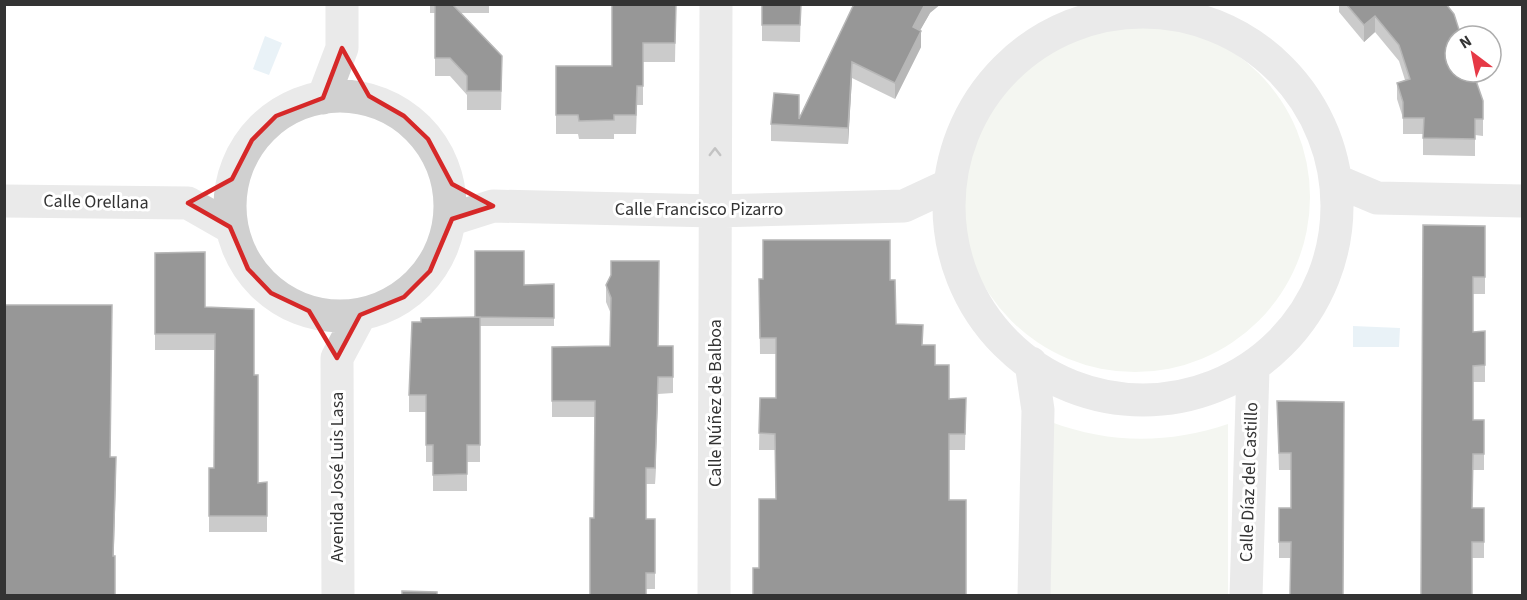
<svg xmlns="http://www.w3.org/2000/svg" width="1527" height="600" font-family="'Source Sans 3',sans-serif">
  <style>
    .green { fill: #e6ecdf }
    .water { fill: #cfe2ee }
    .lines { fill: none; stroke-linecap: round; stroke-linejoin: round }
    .minor { stroke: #d0d0d0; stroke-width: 33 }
    .wall { fill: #8c8c8c }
    .shaded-wall { fill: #5f5f5f }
    .building { fill: #1a1a1a; stroke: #5f5f5f; stroke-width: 1.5 }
    .oneway { stroke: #7a7a7a }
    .marked { fill: none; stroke: #d62828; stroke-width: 4.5; stroke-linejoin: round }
    .labels { text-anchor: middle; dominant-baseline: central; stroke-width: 6; stroke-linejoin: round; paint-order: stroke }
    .street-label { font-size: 18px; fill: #333; stroke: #fff }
  </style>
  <rect width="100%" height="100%" fill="#fff"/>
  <!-- green -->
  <path class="green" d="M960 197a175 175 0 1 1 350 0a175 175 0 1 1-350 0Z
    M 1051,422 C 1110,444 1168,444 1228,424 L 1228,595 L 1050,596 Z"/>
  <!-- water -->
  <path class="water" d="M 265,36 L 282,43 L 269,75 L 253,69 Z
    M 1353,326 L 1400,328 L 1399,347 L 1353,347 Z"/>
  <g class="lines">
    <!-- minor -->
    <path class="minor" d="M949 206a194 194 0 1 1 388 0a194 194 0 1 1-388 0Z
      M230 206a110 110 0 1 1 220 0a110 110 0 1 1-220 0Z
      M 323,98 L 342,48 L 342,4
      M 1337,181 L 1377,198 L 1522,201
      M 4,201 L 188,203 L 230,227
      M 452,219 L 493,206 L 715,211 L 904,206 L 947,186
      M 1031,363 L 1038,410 L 1034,596
      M 338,596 L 337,358 L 360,315
      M 714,596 L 716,4
      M 1246,596 L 1253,369"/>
  </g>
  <!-- wall -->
  <path class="wall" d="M 430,4 L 489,4 L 489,13 L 461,13 L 502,75 L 501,110 L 467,110 L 467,95 L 450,76 L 435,76 L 435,13 L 430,13 Z
    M 676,4 L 675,62 L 643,62 L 643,105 L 637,105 L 636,134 L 614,134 L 614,139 L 579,139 L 578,134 L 556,134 L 556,66 L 612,66 Z
    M 762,4 L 801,4 L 800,42 L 762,41 Z
    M 854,4 L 930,13 L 920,30 L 921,47 L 895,99 L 852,78 L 848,144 L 771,141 L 771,124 L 799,118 Z
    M 1339,4 L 1446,4 L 1483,101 L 1483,136 L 1475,135 L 1475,156 L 1423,155 L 1423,134 L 1403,134 L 1403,118 L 1397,99 L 1397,83 L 1405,80 L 1399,61 L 1375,32 L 1364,42 L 1339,12 Z
    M 1423,225 L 1485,226 L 1485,294 L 1473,294 L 1473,332 L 1485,331 L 1485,382 L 1473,382 L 1473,420 L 1484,420 L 1484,470 L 1473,470 L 1472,508 L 1484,508 L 1484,558 L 1472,558 Z
    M 155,253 L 205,307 L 254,375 L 258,483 L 267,482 L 267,532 L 209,532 L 209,468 L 214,468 L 215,350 L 155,350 Z
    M 759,279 L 890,280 L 896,324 L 922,345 L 935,365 L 949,399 L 966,398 L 965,450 L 949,450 L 759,568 L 776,499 L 775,450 L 759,450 L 760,398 L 776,398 L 776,354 L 760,354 Z
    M 554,284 L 554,326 L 480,326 L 480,462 L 467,462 L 467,491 L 433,491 L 433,462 L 426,462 L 426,412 L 409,412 L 409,395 L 475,317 L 524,285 Z
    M 606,285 L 658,346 L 673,346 L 673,393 L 658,394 L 655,484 L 646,484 L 646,519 L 655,519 L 655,589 L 646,589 L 594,518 L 595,417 L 552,417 L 552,347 L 610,346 L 611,314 L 606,302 Z
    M 1277,401 L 1344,402 L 1291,558 L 1279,558 L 1279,542 L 1291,508 L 1291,470 L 1279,470 Z"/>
  <!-- shaded-wall -->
  <path class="shaded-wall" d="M 925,4 L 941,4 L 930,13 L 913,43 L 913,27 Z
    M 1375,16 L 1375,32 L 1364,42 L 1364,25 Z
    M 921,31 L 921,47 L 895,99 L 895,83 Z
    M 852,62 L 852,78 L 848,144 L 848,128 Z
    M 658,377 L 658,394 L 655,484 L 655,468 Z
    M 116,457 L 116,479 L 113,578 L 113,556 Z"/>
  <!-- building -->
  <path class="building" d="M 435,4 L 452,4 L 502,56 L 501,91 L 467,91 L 467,76 L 450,58 L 435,58 Z
    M 612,4 L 676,4 L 675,43 L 643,43 L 643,86 L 637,86 L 636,115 L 614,115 L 614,120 L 579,121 L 578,115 L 556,115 L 556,66 L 612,66 Z
    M 762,4 L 801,4 L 800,25 L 762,25 Z
    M 854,4 L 925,4 L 913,27 L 921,31 L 895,83 L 852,62 L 848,128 L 771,124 L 774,93 L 799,95 L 799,119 Z
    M 1346,4 L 1446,4 L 1454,14 L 1461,36 L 1455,36 L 1455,72 L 1473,72 L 1483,101 L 1483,119 L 1475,119 L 1475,139 L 1423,138 L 1424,118 L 1403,118 L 1403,102 L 1397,83 L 1410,79 L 1399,45 L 1375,16 L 1364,25 Z
    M 1423,225 L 1485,226 L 1485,277 L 1473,277 L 1473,332 L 1485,331 L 1485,365 L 1473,366 L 1473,420 L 1484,420 L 1484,454 L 1473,454 L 1472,508 L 1484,508 L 1484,542 L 1472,542 L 1472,596 L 1421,596 Z
    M 763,240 L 890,240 L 890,280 L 895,280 L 896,324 L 923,325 L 922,345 L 935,345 L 935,365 L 949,365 L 949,399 L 966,398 L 965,434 L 949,434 L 949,500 L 966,500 L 966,596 L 753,596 L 753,568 L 759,568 L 759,499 L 776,499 L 775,434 L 759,433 L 760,398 L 776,398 L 776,338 L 760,338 L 759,279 L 763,279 Z
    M 475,251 L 524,251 L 524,285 L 554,284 L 554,318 L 475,317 Z
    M 205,252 L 205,307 L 254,309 L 254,375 L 258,375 L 258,483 L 267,482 L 267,516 L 209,516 L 209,468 L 214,468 L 215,334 L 155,334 L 155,253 Z
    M 611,261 L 659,261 L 658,346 L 673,346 L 673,377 L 658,377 L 655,468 L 646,468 L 646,519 L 655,519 L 655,573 L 646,573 L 646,596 L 590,596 L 590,518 L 594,518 L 595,401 L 552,401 L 552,347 L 610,346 L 611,298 L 606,285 L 611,275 Z
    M 4,305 L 112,305 L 110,457 L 116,457 L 113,556 L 115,556 L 115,596 L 4,596 Z
    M 480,317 L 480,445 L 467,445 L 467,474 L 433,475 L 433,445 L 426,445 L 426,395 L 409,395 L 412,322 L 421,322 L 421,318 Z
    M 1277,401 L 1344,402 L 1343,596 L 1290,596 L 1291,542 L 1279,542 L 1279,508 L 1291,508 L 1291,453 L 1279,453 Z
    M 402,591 L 437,592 L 437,596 L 402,596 Z"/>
  <!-- one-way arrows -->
  <defs><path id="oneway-chevron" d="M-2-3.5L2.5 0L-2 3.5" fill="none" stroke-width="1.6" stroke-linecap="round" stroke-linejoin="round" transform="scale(1.5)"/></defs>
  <use class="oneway" href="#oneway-chevron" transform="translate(715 152) rotate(-90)"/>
  <!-- marked area -->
  <path d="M0 0H1527V600H0ZM 342,48 L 369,96 L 404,116 L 428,139 L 452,184 L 493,206 L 452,219 L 430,271 L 404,297 L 360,315 L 337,358 L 309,311 L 271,293 L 248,269 L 230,227 L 188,203 L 232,179 L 252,140 L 276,116 L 323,98 Z" fill="#fff" fill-opacity=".55" fill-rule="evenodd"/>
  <path class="marked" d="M 342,48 L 369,96 L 404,116 L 428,139 L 452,184 L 493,206 L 452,219 L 430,271 L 404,297 L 360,315 L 337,358 L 309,311 L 271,293 L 248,269 L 230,227 L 188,203 L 232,179 L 252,140 L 276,116 L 323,98 Z"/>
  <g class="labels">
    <!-- street labels -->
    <g class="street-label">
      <text transform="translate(96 202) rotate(1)">Calle Orellana</text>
      <text x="699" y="209">Calle Francisco Pizarro</text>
      <text transform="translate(715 403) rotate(-90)">Calle Núñez de Balboa</text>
      <text transform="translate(337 477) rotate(-90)">Avenida José Luis Lasa</text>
      <text transform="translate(1249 482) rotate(-88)">Calle Díaz del Castillo</text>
    </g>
  </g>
  <!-- border -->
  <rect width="1527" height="600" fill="none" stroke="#333333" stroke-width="12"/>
  <!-- north arrow -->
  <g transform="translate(1473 54) rotate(328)"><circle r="28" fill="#ffffff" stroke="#adadad" stroke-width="1.5"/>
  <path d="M0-4.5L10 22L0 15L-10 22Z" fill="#e63946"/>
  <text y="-9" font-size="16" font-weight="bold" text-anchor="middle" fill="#333333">N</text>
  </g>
</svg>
